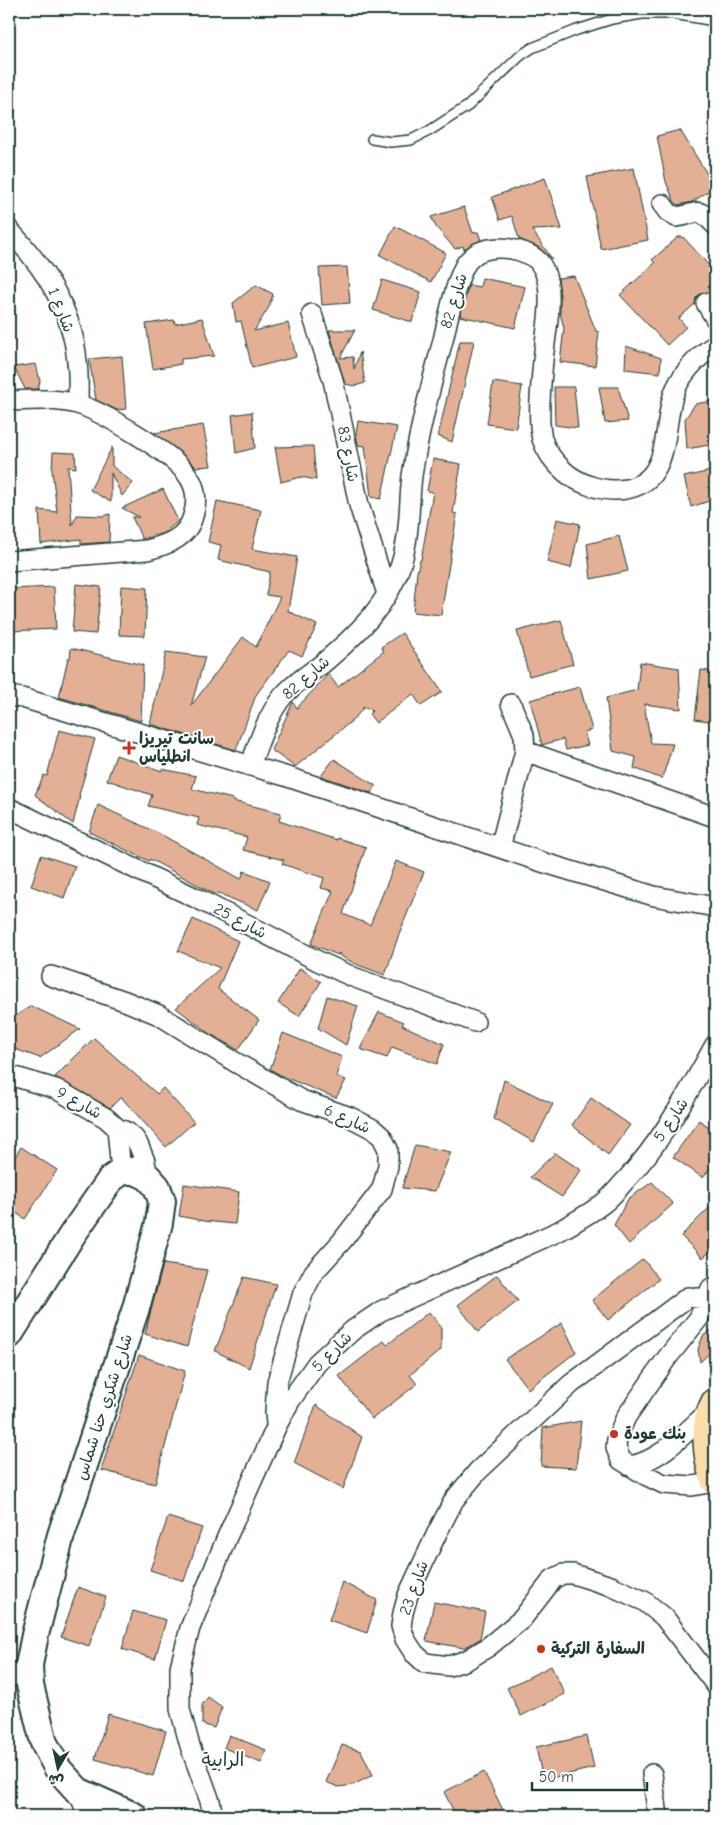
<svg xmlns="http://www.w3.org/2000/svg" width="724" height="1825" font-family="'Comic Neue','Playpen Sans Arabic',sans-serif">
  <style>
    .building { fill: #e3b096; stroke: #1f3d34 }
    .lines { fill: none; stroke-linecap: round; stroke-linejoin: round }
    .lane-casing { stroke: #1f3d34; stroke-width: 12 }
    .street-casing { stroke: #1f3d34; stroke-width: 22 }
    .secondary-casing { stroke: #1f3d34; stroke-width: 30 }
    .highway-casing { stroke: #1f3d34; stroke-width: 31 }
    .lane { stroke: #fff; stroke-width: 9 }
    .street { stroke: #fff; stroke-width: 19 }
    .secondary { stroke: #fff; stroke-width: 26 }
    .highway { stroke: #fbddab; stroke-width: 28 }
    .poi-dot { fill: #c8321e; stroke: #fff; stroke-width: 2 }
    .labels { text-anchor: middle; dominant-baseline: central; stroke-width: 4; stroke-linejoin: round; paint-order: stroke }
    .street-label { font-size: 16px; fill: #1f3d34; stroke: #fff }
    .poi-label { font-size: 16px; font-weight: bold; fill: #1f3d34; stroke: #fff; text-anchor: start }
    .quarter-label { font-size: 19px; fill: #1f3d34; stroke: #fff }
  </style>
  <rect width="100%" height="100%" fill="#fff"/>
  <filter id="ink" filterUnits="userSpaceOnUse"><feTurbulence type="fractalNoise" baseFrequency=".02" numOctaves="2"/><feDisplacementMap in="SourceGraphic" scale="10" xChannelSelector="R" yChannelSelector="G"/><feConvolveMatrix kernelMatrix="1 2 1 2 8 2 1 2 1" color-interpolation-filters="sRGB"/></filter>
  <g filter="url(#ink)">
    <!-- building -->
    <path class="building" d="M 680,130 L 715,187 L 692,202 L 678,205 L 674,201 L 666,182 L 657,136 Z
      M 634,168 L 648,240 L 601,249 L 587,177 Z
      M 545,178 L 562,229 L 532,230 L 552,259 L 538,247 L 519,239 L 512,216 L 500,220 L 492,197 Z
      M 464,207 L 473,233 L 478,232 L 481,240 L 464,249 L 463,246 L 455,249 L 436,227 L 431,217 Z
      M 395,226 L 446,253 L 431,282 L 380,255 Z
      M 678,237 L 683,237 L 715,272 L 715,285 L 707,292 L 700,294 L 696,298 L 695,304 L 679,318 L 686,327 L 667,345 L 620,295 L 655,263 L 652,260 Z
      M 347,267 L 350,303 L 322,305 L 319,268 Z
      M 574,276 L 596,331 L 599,332 L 595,366 L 560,362 L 564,328 L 560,313 L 560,296 L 558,278 Z
      M 482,278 L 525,287 L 515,328 L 460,316 L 469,285 L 480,287 Z
      M 382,280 L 421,292 L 412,322 L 373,310 Z
      M 256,285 L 273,294 L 269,307 L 254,331 L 288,323 L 296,357 L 252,368 L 241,321 L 236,322 L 233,303 Z
      M 202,318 L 214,356 L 181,359 L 181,364 L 153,369 L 146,324 L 174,320 L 175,324 Z
      M 329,330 L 355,330 L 340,358 L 353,357 L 354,369 L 360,352 L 365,383 L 355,386 L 345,384 Z
      M 460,341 L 474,341 L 452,442 L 438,436 Z
      M 626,346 L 661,358 L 660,373 L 625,369 Z
      M 122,356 L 126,409 L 117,410 L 96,400 L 89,359 Z
      M 36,364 L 40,381 L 38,389 L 25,389 L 14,367 Z
      M 493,382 L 522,386 L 516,428 L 487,424 Z
      M 554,387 L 574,387 L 578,428 L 555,425 Z
      M 599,387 L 618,387 L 628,421 L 605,423 Z
      M 712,401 L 715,419 L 715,444 L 687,449 L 685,419 L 695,404 Z
      M 252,412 L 255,448 L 236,453 L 232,415 Z
      M 358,421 L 397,427 L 381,499 L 371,497 L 365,446 L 358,445 L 356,434 Z
      M 203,425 L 211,466 L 196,467 L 185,456 L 154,433 Z
      M 313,446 L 316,480 L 301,477 L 281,482 L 275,447 Z
      M 112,447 L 112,466 L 133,483 L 122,496 L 111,473 L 111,502 L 90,490 Z
      M 53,452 L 75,453 L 76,468 L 68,467 L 72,525 L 77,515 L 104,516 L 110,514 L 109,542 L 81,544 L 81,539 L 41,544 L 39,510 L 57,512 L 52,470 Z
      M 433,459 L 461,464 L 453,513 L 457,514 L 441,615 L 413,612 L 417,572 L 420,560 L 421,560 L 433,492 L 427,491 Z
      M 715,470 L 715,499 L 691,507 L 684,477 Z
      M 163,489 L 178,521 L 164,533 L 142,539 L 132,517 L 139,517 L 122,508 Z
      M 217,501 L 261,510 L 252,549 L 297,557 L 288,611 L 317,625 L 302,656 L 289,650 L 256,695 L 236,750 L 150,724 L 166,652 L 205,657 L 191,706 L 243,637 L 256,647 L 280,597 L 266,595 L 270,572 L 218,560 L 221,545 L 208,542 Z
      M 557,519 L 580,524 L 571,568 L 547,562 Z
      M 619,536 L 628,571 L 591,579 L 587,544 Z
      M 76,584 L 101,587 L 96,634 L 72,632 Z
      M 121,586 L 147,588 L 145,636 L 119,635 Z
      M 54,587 L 56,629 L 9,631 L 9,589 Z
      M 561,620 L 573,664 L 529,676 L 517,631 Z
      M 402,633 L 442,692 L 421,706 L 413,694 L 376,723 L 369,714 L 372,711 L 368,708 L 366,709 L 364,707 L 354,719 L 295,767 L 271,750 L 293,702 L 297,708 L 328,674 L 338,687 L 384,651 L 381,647 Z
      M 71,648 L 143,665 L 141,721 L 59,697 L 68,658 L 70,658 Z
      M 640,662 L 679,668 L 681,709 L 644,704 L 651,743 L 673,744 L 662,779 L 634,768 L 636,757 L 613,751 L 606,698 L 637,690 Z
      M 701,670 L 715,672 L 715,722 L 695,719 Z
      M 580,687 L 592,730 L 584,732 L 588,745 L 566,750 L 563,739 L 542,745 L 530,700 Z
      M 59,730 L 95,739 L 79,795 L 80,796 L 73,824 L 35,795 L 44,775 L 47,776 Z
      M 116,755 L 162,771 L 162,769 L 196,776 L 192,789 L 233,799 L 233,801 L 281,813 L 279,821 L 337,840 L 337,838 L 366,847 L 343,914 L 370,925 L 396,861 L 424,872 L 399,934 L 385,975 L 358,965 L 340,956 L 339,953 L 338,955 L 311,944 L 333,891 L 321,888 L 324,878 L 282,864 L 284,860 L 243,850 L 247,837 L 197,825 L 199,818 L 148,806 L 152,795 L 107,780 Z
      M 334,759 L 376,786 L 371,793 L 321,776 Z
      M 98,805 L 162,835 L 241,879 L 244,871 L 270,881 L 258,910 L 218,893 L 216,895 L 150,859 L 149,861 L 89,832 Z
      M 41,855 L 75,866 L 64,898 L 31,886 Z
      M 193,919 L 238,941 L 218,989 L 259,1020 L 238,1050 L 212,1035 L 176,1008 L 220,968 L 178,951 Z
      M 300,968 L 321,982 L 299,1016 L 278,1003 Z
      M 327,996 L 358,1006 L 346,1045 L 318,1028 Z
      M 31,1006 L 80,1029 L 40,1058 L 9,1047 L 9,1020 Z
      M 379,1012 L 404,1022 L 402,1025 L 444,1044 L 437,1064 L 392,1047 L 387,1058 L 360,1049 Z
      M 283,1033 L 342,1057 L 336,1076 L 346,1080 L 336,1098 L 284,1077 L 270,1069 Z
      M 94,1038 L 157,1094 L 163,1088 L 194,1122 L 166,1147 L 121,1097 L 110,1108 L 55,1077 Z
      M 504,1080 L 553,1104 L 534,1142 L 494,1119 Z
      M 591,1098 L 630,1125 L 608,1155 L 572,1125 Z
      M 699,1120 L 715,1131 L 715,1161 L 703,1178 L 673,1157 Z
      M 415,1145 L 451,1152 L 435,1191 L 402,1188 Z
      M 21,1147 L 57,1170 L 25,1219 L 9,1208 L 9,1166 Z
      M 555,1153 L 581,1170 L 562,1197 L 530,1177 Z
      M 652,1182 L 673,1204 L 629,1244 L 614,1225 L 628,1199 Z
      M 184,1184 L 239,1192 L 235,1224 L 204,1221 L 179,1216 Z
      M 715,1202 L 715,1246 L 703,1258 L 681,1236 Z
      M 643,1259 L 659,1279 L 608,1320 L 592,1300 Z
      M 163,1264 L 207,1270 L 187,1347 L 145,1334 Z
      M 497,1275 L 518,1301 L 478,1332 L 458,1305 Z
      M 244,1277 L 276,1284 L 249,1368 L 215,1351 Z
      M 429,1312 L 441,1327 L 441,1350 L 410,1375 L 417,1384 L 372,1419 L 339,1376 L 384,1341 L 387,1345 Z
      M 562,1323 L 576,1352 L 528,1389 L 505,1359 Z
      M 715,1328 L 715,1348 L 700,1362 L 698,1349 L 703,1336 Z
      M 139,1355 L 185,1371 L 155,1484 L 101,1470 Z
      M 316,1405 L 362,1437 L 343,1489 L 294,1463 Z
      M 581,1421 L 576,1468 L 541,1466 L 543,1428 Z
      M 168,1517 L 202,1528 L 184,1581 L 150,1570 Z
      M 342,1582 L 377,1600 L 367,1633 L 329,1620 Z
      M 78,1587 L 106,1597 L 89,1646 L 61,1637 Z
      M 434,1602 L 485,1612 L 480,1639 L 464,1648 L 426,1641 Z
      M 133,1611 L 166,1620 L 155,1659 L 122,1649 Z
      M 551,1666 L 565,1694 L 521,1716 L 507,1688 Z
      M 208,1697 L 222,1707 L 214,1728 L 202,1724 L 202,1705 Z
      M 108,1714 L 166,1731 L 153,1776 L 95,1759 Z
      M 229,1735 L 266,1750 L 261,1763 L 224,1748 Z
      M 587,1736 L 594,1768 L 543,1780 L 536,1747 Z
      M 342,1745 L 361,1751 L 373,1775 L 353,1785 L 338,1787 L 326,1782 Z
      M 484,1772 L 506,1816 L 456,1816 L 444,1792 Z"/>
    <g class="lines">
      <!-- lane casing -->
      <g class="lane-casing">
        <path id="lane" d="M 372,139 L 391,142 L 411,140 L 429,131 L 468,106 L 520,56 L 532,48 L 577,30 L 612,19 L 642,14 L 673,14 L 715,21"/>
      </g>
      <!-- street casing -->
      <g class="street-casing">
        <path id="street" d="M 662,204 L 668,212 L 676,217 C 699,215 695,204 715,225
          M 9,230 C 44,267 73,310 77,362 C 79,376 78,390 78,404
          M 706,303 L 715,318
          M 312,314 L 333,380 L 359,505 L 387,594
          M 9,401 C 31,400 55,398 77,404 C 101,411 172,453 186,473 C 196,485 198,501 193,516 C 187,538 167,545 147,550 L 9,561
          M 9,696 L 22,698 L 288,777 L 545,863 L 654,896 L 715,907
          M 525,751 L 715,817
          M 250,766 C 259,742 267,716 283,696 C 294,683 309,674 322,664 C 359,633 396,598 405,548 C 410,525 409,500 412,476 C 419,429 431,386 443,340 C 448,319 455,283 465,265 C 468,260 473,256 477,253 C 491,246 506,247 520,251 C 528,254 534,256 539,262 C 558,286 545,333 543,361 C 541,383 537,419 542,439 C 546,451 555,463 564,471 C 577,483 598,490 615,490 C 672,489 662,432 673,396 C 679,376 698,356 715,345
          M 9,808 L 200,900 L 318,961 L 353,977 L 475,1022
          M 500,848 L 525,751 L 524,735 L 511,704
          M 51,976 L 125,1001 L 159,1015 L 235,1062 L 301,1100 L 350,1117 L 373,1129 L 382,1137 L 388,1149 L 388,1166 L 382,1189 L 342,1241 L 314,1272 L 303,1293 L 277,1382 L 275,1412 L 276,1424
          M 9,1075 L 56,1089 L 106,1118 L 117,1128 L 127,1132 L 134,1138 L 138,1144 L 145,1161 L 148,1177
          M 117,1128 L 121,1172
          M 711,1288 L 699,1318 L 667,1358 L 626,1417 L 617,1438 L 616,1448 L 621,1460 L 645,1475 L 664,1484 L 692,1486 L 715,1482
          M 715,1292 L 706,1299 L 688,1297 L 571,1384 L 478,1471 L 454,1500 L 437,1533 L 408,1595 L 403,1613 L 401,1626 L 405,1639 L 414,1653 L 425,1663 L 449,1666 L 467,1660 L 488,1647 L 522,1619 L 553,1579 L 563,1574 L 573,1574 L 611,1586 L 644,1601 L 664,1617 L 715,1684
          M 630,1466 C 663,1460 688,1429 713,1408
          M 9,1678 L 29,1665
          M 652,1774 L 658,1816
          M 78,1791 L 84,1806 L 86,1816
          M 213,1816 L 210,1801 L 190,1746 L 180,1709 L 180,1667 L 190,1628 L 227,1537 L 277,1425 L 290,1401 L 317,1363 L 353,1330 L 381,1311 L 559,1231 C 575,1222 591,1213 605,1202 C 612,1196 618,1189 624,1182 C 662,1142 688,1093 715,1045"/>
      </g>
      <!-- secondary casing -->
      <g class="secondary-casing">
        <path id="secondary" d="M 9,1335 L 72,1235 L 111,1179 L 121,1172 L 128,1171 L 135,1171 L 148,1177 L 157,1187 L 162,1201 L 159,1223 L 136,1308 L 61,1535 L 35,1635 L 29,1665 L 30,1685 L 44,1743 L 58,1769 L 78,1791 L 134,1816"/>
      </g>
      <!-- highway casing -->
      <g class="highway-casing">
        <path id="highway" d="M 715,1403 C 703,1424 707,1458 715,1480"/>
      </g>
      <!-- lane -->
      <use href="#lane" class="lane"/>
      <!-- street -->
      <use href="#street" class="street"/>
      <!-- secondary -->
      <use href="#secondary" class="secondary"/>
      <!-- highway -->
      <use href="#highway" class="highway"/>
    </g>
  </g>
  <!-- markers -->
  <g class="poi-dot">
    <path d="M126.5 740.5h5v5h5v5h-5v5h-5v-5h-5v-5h5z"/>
    <circle cx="614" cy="1434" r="5"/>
    <circle cx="541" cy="1649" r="5"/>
  </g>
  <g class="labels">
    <!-- street labels -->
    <g class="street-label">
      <text transform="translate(454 301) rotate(-73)">شارع 82</text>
      <text transform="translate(61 310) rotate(69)">شارع 1</text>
      <text transform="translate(348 454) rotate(79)">شارع 83</text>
      <text transform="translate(306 678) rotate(-41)">شارع 82</text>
      <text transform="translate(240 921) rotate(28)">شارع 25</text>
      <text transform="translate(79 1103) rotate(29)">شارع 9</text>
      <text transform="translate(347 1119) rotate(24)">شارع 6</text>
      <text transform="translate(671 1120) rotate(-56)">شارع 5</text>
      <text transform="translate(332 1352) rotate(-45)">شارع 5</text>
      <text transform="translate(104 1407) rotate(-72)">شارع شكري حنا شماس</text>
      <text transform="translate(414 1588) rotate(-70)">شارع 23</text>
    </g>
    <!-- poi labels -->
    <g class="poi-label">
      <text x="139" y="739">سانت تيريزا<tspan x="139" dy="18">انطلياس</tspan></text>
      <text x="624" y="1434">بنك عودة</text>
      <text x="551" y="1649">السفارة التركية</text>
    </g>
    <!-- quarter labels -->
    <g class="quarter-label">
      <text x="223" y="1760">الرابية</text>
    </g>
  </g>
  <!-- margin -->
  <rect width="724" height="1825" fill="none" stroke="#fff" stroke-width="30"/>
  <rect x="15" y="15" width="694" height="1795" fill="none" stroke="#1f3d34" stroke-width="2" filter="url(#ink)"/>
  <!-- north arrow -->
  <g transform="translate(58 1768) rotate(189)" stroke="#ffffff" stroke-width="4" paint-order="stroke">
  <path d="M0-4L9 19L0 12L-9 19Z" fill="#1f3d34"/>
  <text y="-8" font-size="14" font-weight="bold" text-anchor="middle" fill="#1f3d34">ش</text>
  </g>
  <!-- scale -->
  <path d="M532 1782v8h115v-8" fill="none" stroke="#1f3d34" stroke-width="2.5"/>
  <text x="539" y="1782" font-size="15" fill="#1f3d34" stroke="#ffffff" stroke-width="4" paint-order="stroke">50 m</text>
</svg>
